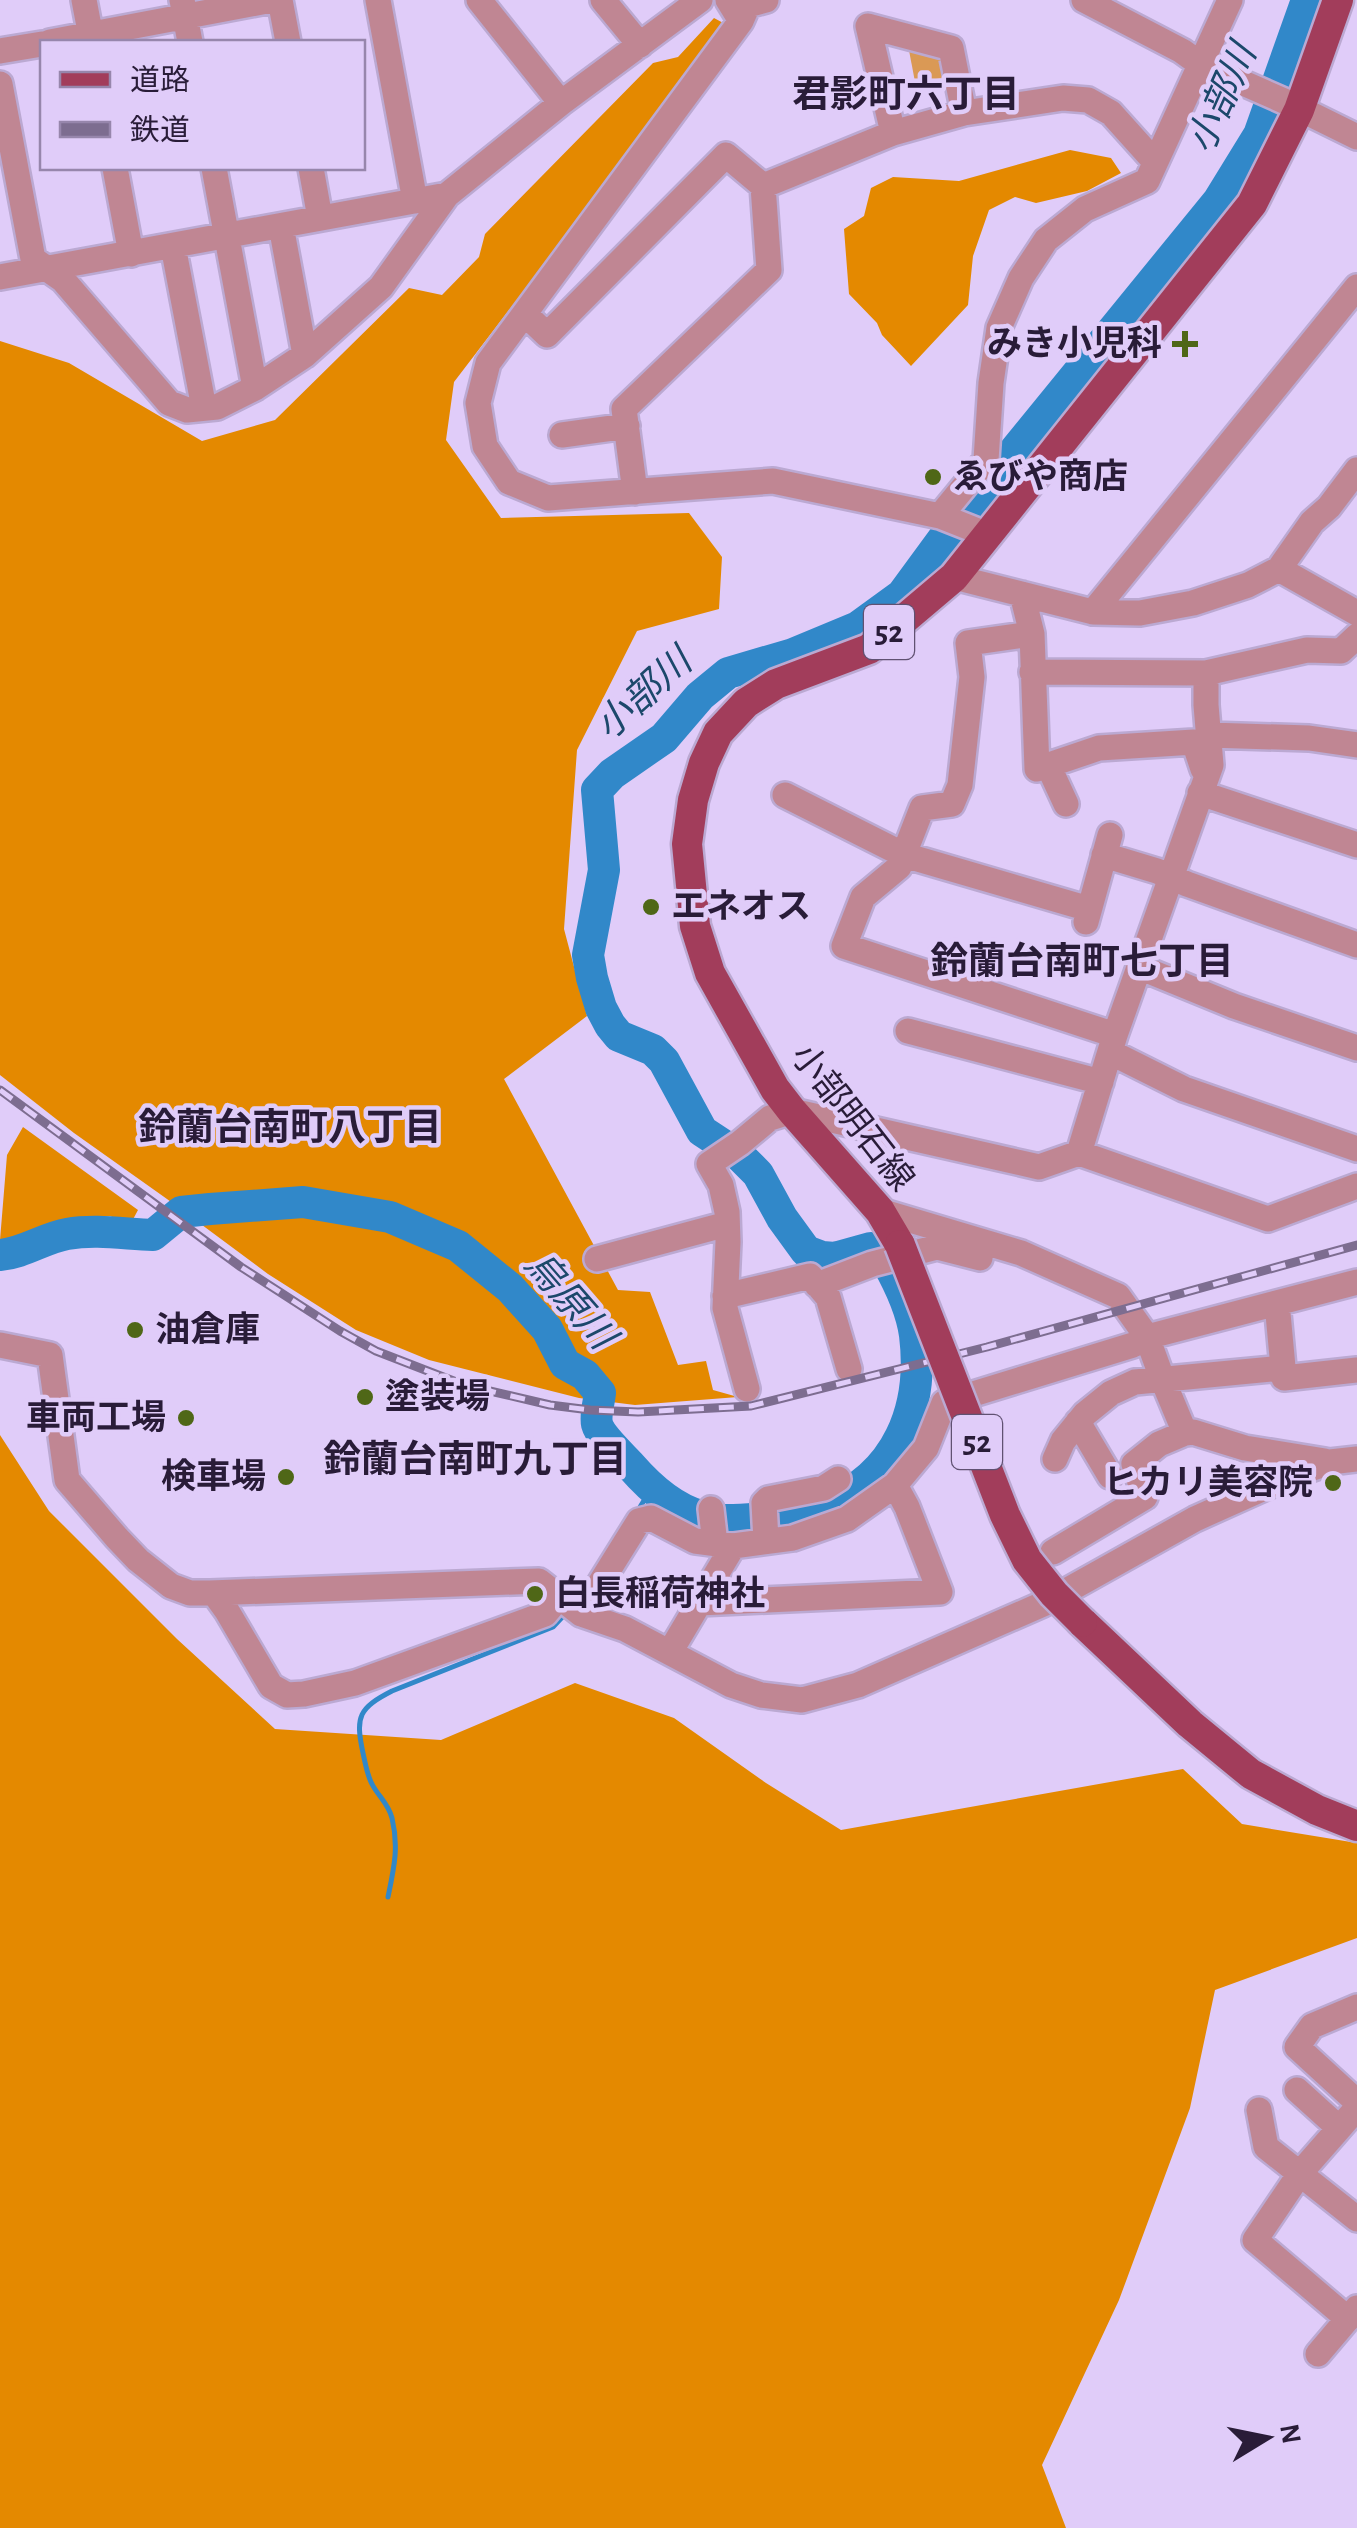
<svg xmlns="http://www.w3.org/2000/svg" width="1357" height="2528" font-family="'Alegreya Sans','Noto Sans JP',sans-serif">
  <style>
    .green { fill: #da9955 }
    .forest { fill: #e48900 }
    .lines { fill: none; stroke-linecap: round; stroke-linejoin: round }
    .stream { stroke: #3188c9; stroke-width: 5 }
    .river { stroke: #3188c9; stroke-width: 32 }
    .minor-casing { stroke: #bba9d2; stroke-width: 30 }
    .major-casing { stroke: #bba9d2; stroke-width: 35 }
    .minor { stroke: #c08693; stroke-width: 25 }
    .major { stroke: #a23d5b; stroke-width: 30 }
    .rail-casing { stroke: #7d6d90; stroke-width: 9 }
    .rail { stroke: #e0ccf9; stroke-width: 5; stroke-dasharray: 15; stroke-linecap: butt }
    .major-bridge-casing { stroke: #bba9d2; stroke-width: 35; stroke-linecap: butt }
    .major-bridge { stroke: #a23d5b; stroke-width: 30 }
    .poi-dot { fill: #4f6717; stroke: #e0ccf9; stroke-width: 4 }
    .labels { text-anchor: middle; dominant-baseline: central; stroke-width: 9; stroke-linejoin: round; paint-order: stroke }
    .shield { fill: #e0ccf9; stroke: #605172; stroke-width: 2.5 }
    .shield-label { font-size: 32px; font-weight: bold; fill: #291c38 }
    .poi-label { font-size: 35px; font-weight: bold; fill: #291c38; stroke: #e0ccf9; text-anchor: start }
    .street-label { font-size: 35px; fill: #291c38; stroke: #e0ccf9 }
    .neighbourhood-label { font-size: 38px; font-weight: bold; fill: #291c38; stroke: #e0ccf9 }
    .water-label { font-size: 38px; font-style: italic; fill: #1c486b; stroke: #e0ccf9 }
  </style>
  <rect width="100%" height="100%" fill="#e0ccf9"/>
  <!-- green -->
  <path class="green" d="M 908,45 L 937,50 L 950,77 L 915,82 Z"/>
  <!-- forest -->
  <path class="forest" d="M 714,18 L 727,25 L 454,382 L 446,440 L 501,518 L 689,513 L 722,557 L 719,609 L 637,631 L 577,750 L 564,929 L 587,1016 L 504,1079 L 618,1290 L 650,1292 L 678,1365 L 706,1361 L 713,1390 L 738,1397 L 635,1405 L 579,1398 L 429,1360 L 356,1330 L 268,1274 L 167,1199 L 74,1133 L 0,1075 L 0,341 L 69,363 L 202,441 L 275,420 L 409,288 L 442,295 L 479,257 L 485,234 L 653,63 L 678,57 Z
    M 1070,150 L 1111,158 L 1121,173 L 1087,191 L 1036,203 L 1015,197 L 989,210 L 973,256 L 968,305 L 911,366 L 882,335 L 877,323 L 849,294 L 844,229 L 864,216 L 871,188 L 893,177 L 959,181 Z
    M 23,1127 L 138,1210 L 130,1225 L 110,1216 L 69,1221 L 24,1243 L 0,1240 L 7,1155 Z
    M 0,1435 L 49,1511 L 177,1639 L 275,1729 L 441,1740 L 575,1683 L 674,1718 L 766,1783 L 841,1830 L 1183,1769 L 1242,1824 L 1357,1843 L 1357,1938 L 1215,1990 L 1190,2108 L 1119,2300 L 1042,2465 L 1066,2528 L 0,2528 Z"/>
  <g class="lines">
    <!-- stream -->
    <path class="stream" d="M 637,1512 L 651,1489
      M 388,1897 C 394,1868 399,1847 392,1818 C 388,1803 378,1796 372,1784 C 367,1775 365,1762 363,1753 C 355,1716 359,1708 392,1691 L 553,1627 L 568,1611"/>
    <!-- river -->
    <path class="river" d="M 0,1255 C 24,1253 44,1238 67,1234 C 96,1229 124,1234 153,1235 L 181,1212 L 210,1209 L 303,1202 L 390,1217 L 458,1246 L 510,1288 L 547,1329 L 565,1364 L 585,1375 L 600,1393 C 599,1402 595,1415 597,1424 C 600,1436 622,1456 631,1466 C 679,1521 717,1529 788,1513 C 800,1510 814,1508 825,1504 C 898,1476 924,1408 915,1335 C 911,1306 895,1275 880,1250 L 871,1248 L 835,1258 L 822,1257 L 806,1251 L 782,1218 L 758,1174 L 740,1156 L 702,1131 L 664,1061 L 653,1050 L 619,1036 L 610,1025 L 601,1008 L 592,978 L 588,955 L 604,870 L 597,790 L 612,774 L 664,738 L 700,696 L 728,673 L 793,654 L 858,627 L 902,595 L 946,535 L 1219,200 L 1259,135 L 1307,0"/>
    <!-- minor casing -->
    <g class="minor-casing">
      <path id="minor" d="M 84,0 L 92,42
        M 182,0 L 190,42
        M 280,0 L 288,42
        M 378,0 L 415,201
        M 479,0 L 561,103
        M 603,0 L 640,45
        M 728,0 L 741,21 L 488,363 L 478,403 L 485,446 L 509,482 L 548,498 L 773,481 L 940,516 L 988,535
        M 1084,0 L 1182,51 L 1200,64 L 1284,101 L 1357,137
        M 741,21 L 748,5 L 766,0
        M 50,42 L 272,0
        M 0,51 L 42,44
        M 0,84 L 33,259 L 63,280 L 169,403 L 187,410 L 217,407 L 255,388 L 305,355 L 381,287 L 447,195 L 561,103 L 700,0
        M 893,133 L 868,26 L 951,48 L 964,113
        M 115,168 L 131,254
        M 214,168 L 255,388
        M 311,168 L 320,218
        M 763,186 L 893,133 L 964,113 L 1063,98 L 1088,100 L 1111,113 L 1155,162
        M 281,226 L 305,355
        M 173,246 L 204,408
        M 0,277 L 447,195
        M 525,314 L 547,335 L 726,155 L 763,186 L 769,270 L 624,409 L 635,492
        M 562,435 L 627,426
        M 940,516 L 986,460 L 991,383 L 999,328 L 1021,278 L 1046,240 L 1085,209 L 1147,181 L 1230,0
        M 1279,569 L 1357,613
        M 954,577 L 1093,612 L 1140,613 L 1193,603 L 1248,585 L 1279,569 L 1312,522 L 1329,507 L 1357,470
        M 1022,594 L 1032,634 L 1037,769 L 1099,748 L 1194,742 L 1203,769
        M 1093,612 L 1357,287
        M 1032,634 L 968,643 L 972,677 L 960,785 L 952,804 L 922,808 L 899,867 L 863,897 L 844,946 L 1115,1035
        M 1032,672 L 1206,673 L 1307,650 L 1341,651 L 1357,636
        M 1209,735 L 1309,738 L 1357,745
        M 1048,765 L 1066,804
        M 1200,793 L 1357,845
        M 785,795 L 904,855 L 1089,909
        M 1104,855 L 1157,871 L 1187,884 L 1357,945
        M 1086,922 L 1110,835
        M 1139,967 L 1234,1006 L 1357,1048
        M 908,1031 L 1101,1082
        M 1110,1052 L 1184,1089 L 1357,1149
        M 1079,1153 L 1115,1035 L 1211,765 L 1206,705 L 1206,673
        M 880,1211 L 1021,1253 L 1118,1296 L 1147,1337 L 1162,1378 L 1185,1433 L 1193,1432 L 1245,1448 L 1325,1461
        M 597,1259 L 727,1224
        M 817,1285 L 872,1264 L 937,1247 L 980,1258
        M 725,1296 L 810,1276 L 828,1297 L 849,1369
        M 1277,1303 L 1284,1378 L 1357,1370
        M 0,1345 L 50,1355 L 67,1480 L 117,1538 L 138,1560 L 171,1586 L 190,1593 L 210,1593 L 539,1581 L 581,1614 L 625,1629 L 731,1685 L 761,1695 L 802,1700 L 858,1685 L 1043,1604 L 1195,1519 L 1293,1475 L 1330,1462 L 1357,1459
        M 747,1389 L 725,1308 L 728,1242 L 727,1212 L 721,1185 L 709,1164 L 740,1143 L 770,1118 L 792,1111 L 1039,1167 L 1079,1153 L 1268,1219 L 1357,1186
        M 1078,1422 L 1110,1476
        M 1055,1459 L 1063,1441 L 1085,1414 L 1111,1393 L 1135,1382 L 1283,1368
        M 711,1509 L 715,1544
        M 766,1541 L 764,1503 L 768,1499 L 824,1488 L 838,1479
        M 1053,1552 L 1145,1497 L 1134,1464 L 1159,1444 L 1185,1433
        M 214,1593 L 227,1611 L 271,1686 L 287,1695 L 304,1694 L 355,1683 L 545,1614 L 560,1596
        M 699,1603 L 940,1592 L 907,1507 L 895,1485
        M 581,1614 L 639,1521 L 651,1518 L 695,1541 L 733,1546 L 793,1538 L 847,1519 L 895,1485 L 926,1448 L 944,1403 L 1133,1345 L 1147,1337 L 1357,1282
        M 670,1652 L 733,1546
        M 1357,2007 L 1312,2026 L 1297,2047 L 1357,2102
        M 1297,2090 L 1339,2128
        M 1259,2110 L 1266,2147 L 1357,2219
        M 1348,2319 L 1255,2240 L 1301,2172 L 1357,2108
        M 1318,2354 L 1357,2308"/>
    </g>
    <!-- major casing -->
    <g class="major-casing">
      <path id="major" d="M 900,1245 L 880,1211 L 792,1111 L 775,1089 L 710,973 L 695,926 L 687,844 L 693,800 L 704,763 L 718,733 L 746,703 L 776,684 L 869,649 L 954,577 L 1252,204 L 1299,110 L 1338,0
        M 1082,1622 L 1190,1724 L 1251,1774 L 1317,1810 L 1357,1826"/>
    </g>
    <!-- minor -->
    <use href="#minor" class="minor"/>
    <!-- major -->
    <use href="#major" class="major"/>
    <!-- rail casing -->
    <g class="rail-casing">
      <path id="rail" d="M 0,1090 L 241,1267 L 340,1331 L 376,1351 L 464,1385 L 550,1405 L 590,1410 L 638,1412 L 751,1406 L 987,1347 L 1357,1245"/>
    </g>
    <!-- rail -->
    <use href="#rail" class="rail"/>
    <!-- major-bridge casing -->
    <g class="major-bridge-casing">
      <path id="major-bridge" d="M 900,1245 L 1005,1515 L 1027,1560 L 1054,1594 L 1082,1622"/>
    </g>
    <!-- major-bridge -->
    <use href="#major-bridge" class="major-bridge"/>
  </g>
  <!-- markers -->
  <g class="poi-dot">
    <path d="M1180 329h10v10h10v10h-10v10h-10v-10h-10v-10h10z"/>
    <circle cx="933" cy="477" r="10"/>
    <circle cx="651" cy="907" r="10"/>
    <circle cx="135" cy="1330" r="10"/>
    <circle cx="365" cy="1397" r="10"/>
    <circle cx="186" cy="1418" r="10"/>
    <circle cx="286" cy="1477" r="10"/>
    <circle cx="1333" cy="1483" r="10"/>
    <circle cx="535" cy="1594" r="10"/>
  </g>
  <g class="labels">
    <!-- shield labels -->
    <g class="shield">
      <rect x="864" y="605" width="50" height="54" rx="8"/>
      <rect x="952" y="1415" width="50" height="54" rx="8"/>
    </g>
    <g class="shield-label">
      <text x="889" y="632">52</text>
      <text x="977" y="1442">52</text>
    </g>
    <!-- poi labels -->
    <g class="poi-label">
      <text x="1162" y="344" text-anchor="end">みき小児科</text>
      <text x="953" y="477">ゑびや商店</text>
      <text x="671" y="907">エネオス</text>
      <text x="155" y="1330">油倉庫</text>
      <text x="385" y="1397">塗装場</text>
      <text x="166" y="1418" text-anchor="end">車両工場</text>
      <text x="266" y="1477" text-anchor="end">検車場</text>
      <text x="1313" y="1483" text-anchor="end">ヒカリ美容院</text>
      <text x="555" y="1594">白長稲荷神社</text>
    </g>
    <!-- street labels -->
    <g class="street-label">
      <text transform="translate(852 1118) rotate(52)">小部明石線</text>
    </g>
    <!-- neighbourhood labels -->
    <g class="neighbourhood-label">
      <text x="906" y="96">君影町六丁目</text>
      <text x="1082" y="963">鈴蘭台南町七丁目</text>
      <text x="290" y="1129">鈴蘭台南町八丁目</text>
      <text x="475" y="1461">鈴蘭台南町九丁目</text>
    </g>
    <!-- water labels -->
    <g class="water-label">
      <text transform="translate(1223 99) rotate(-66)">小部川</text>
      <text transform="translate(644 695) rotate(-42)">小部川</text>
      <text transform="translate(569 1301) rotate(49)">烏原川</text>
    </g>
  </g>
  <!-- legend -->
  <rect x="40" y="40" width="325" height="130" fill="#e0ccf9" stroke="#9786ac" stroke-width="2.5"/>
  <rect x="60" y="72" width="50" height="15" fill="#a23d5b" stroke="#9786ac" stroke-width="2.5"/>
  <text x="130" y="90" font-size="30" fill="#291c38">道路</text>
  <rect x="60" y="122" width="50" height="15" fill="#7d6d90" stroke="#9786ac" stroke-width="2.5"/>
  <text x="130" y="140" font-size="30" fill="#291c38">鉄道</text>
  <!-- north arrow -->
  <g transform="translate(1267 2438) rotate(80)" stroke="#e0ccf9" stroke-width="8" paint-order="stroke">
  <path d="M0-8L18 38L0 25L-18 38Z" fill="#291c38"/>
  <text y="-15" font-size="28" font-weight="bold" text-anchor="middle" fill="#291c38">N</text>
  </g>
</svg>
